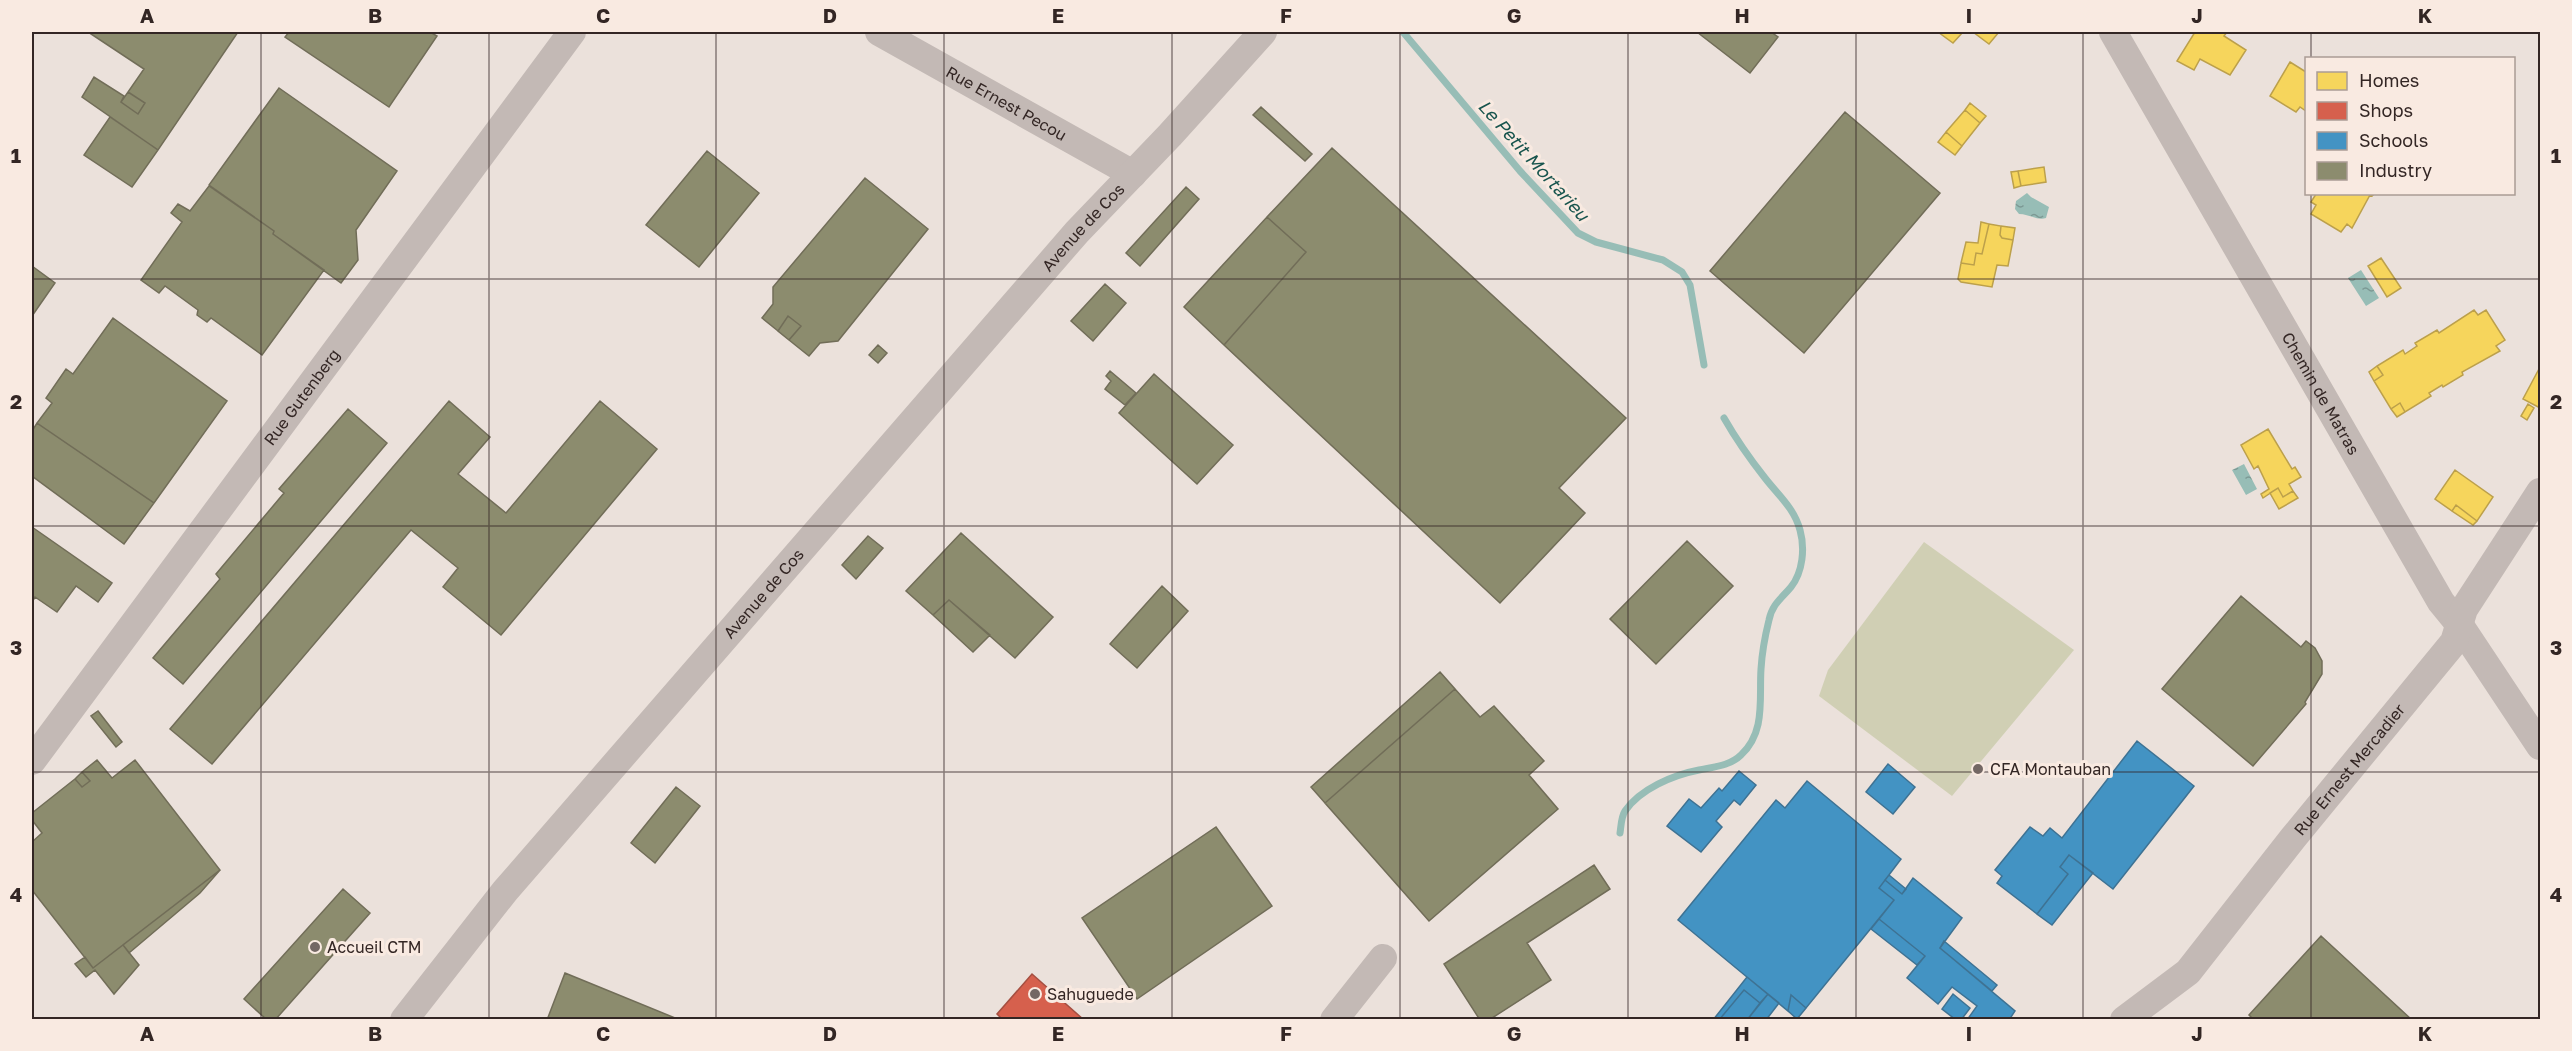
<svg xmlns="http://www.w3.org/2000/svg" width="2572" height="1051" font-family="'Golos Text',sans-serif">
  <style>
    .pitch { fill: #d0cfb4 }
    .water { fill: url(#water-ripples) }
    .homes { fill: #f6d55c; stroke: #bca04b; stroke-width: 1.5 }
    .shops { fill: #d6604d; stroke: #a54f41; stroke-width: 1.5 }
    .schools { fill: #4393c3; stroke: #3e7293; stroke-width: 1.5 }
    .industry { fill: #8c8c6e; stroke: #716d58; stroke-width: 1.5 }
    .lines { fill: none; stroke-linecap: round; stroke-linejoin: round }
    .stream { stroke: #97bdb6; stroke-width: 7 }
    .minor { stroke: #c3b9b5; stroke-width: 28 }
    .grid { fill: none; stroke: #332624; stroke-width: 1.5; stroke-opacity: 0.55 }
    .poi-dot { fill: #736764; stroke: #f9eae1; stroke-width: 2 }
    .labels { text-anchor: middle; dominant-baseline: central; stroke-width: 6; stroke-linejoin: round; paint-order: stroke }
    .street-label { font-size: 16px; fill: #332624; stroke: #f9eae1 }
    .poi-label { font-size: 16px; fill: #332624; stroke: #f9eae1; text-anchor: start }
    .water-label { font-size: 18px; font-style: italic; fill: #19554e; stroke: #f9eae1 }
    .neatline { fill: none; stroke: #332624; stroke-width: 2 }
    .grid-label { font-size: 20px; text-anchor: middle; font-weight: bold; fill: #332624 }
  </style>
  <defs>
    <pattern id="water-ripples" width="26" height="14" patternUnits="userSpaceOnUse" patternTransform="scale(1.5)"><rect width="26" height="14" fill="#97bdb6"/><path d="M2 4q2-2 4 0t4 0M15 11q2-2 4 0t4 0" fill="none" stroke="#7c9994"/></pattern>
  </defs>
  <rect width="100%" height="100%" fill="#ebe1db"/>
  <!-- pitch -->
  <path class="pitch" d="M 1924,542 L 2074,650 L 1952,796 L 1819,696 L 1828,670 Z"/>
  <!-- water -->
  <path class="water" d="M 2027,193 L 2031,197 L 2049,207 L 2046,218 C 2038,221 2029,214 2019,214 L 2015,209 L 2016,201 Z
    M 2361,270 L 2379,298 L 2366,306 L 2348,278 Z
    M 2244,464 L 2257,489 L 2246,495 L 2232,470 Z"/>
  <!-- homes -->
  <path class="homes" d="M 1938,32 L 1963,32 L 1953,43 Z
    M 1973,32 L 1999,32 L 1989,44 Z
    M 2195,32 L 2227,32 L 2224,36 L 2246,50 L 2230,75 L 2200,59 L 2194,70 L 2177,61 Z
    M 2290,62 L 2306,72 L 2306,111 L 2300,107 L 2296,112 L 2270,96 Z
    M 1970,103 L 1986,116 L 1980,123 L 1965,110 Z
    M 1965,110 L 1980,123 L 1962,146 L 1946,132 Z
    M 1946,132 L 1962,146 L 1955,155 L 1938,142 Z
    M 2044,167 L 2046,182 L 2021,186 L 2018,171 Z
    M 2018,171 L 2021,186 L 2014,188 L 2011,172 Z
    M 2316,194 L 2374,194 L 2372,196 L 2370,195 L 2352,228 L 2347,224 L 2341,232 L 2311,214 L 2316,205 L 2311,202 Z
    M 1981,222 L 1989,224 L 1982,254 L 1976,253 L 1974,265 L 1961,263 L 1966,242 L 1978,243 Z
    M 1989,224 L 2001,226 L 2000,235 L 2002,238 L 2013,240 L 2008,266 L 1997,265 L 1992,287 L 1961,282 L 1958,279 L 1961,263 L 1974,265 L 1976,253 L 1982,254 Z
    M 2001,226 L 2015,228 L 2013,240 L 2002,238 L 2000,235 Z
    M 2381,258 L 2401,288 L 2387,297 L 2368,266 Z
    M 2474,310 L 2478,315 L 2486,310 L 2505,340 L 2496,346 L 2500,351 L 2462,372 L 2463,375 L 2443,387 L 2442,385 L 2429,393 L 2431,396 L 2405,412 L 2400,403 L 2391,409 L 2374,381 L 2383,375 L 2377,366 L 2403,350 L 2405,354 L 2417,346 L 2415,343 L 2437,330 L 2439,333 Z
    M 2377,366 L 2383,375 L 2374,381 L 2369,372 Z
    M 2540,367 L 2540,408 L 2523,399 Z
    M 2400,403 L 2405,412 L 2397,417 L 2391,409 Z
    M 2528,404 L 2534,408 L 2527,420 L 2521,416 Z
    M 2268,429 L 2292,469 L 2295,467 L 2301,477 L 2289,484 L 2293,491 L 2283,497 L 2278,488 L 2263,498 L 2261,494 L 2269,489 L 2258,466 L 2254,469 L 2241,445 Z
    M 2455,470 L 2493,497 L 2477,521 L 2456,505 L 2452,511 L 2435,499 Z
    M 2278,488 L 2283,497 L 2293,491 L 2298,498 L 2279,509 L 2270,493 Z
    M 2456,505 L 2477,521 L 2473,525 L 2452,511 Z"/>
  <!-- shops -->
  <path class="shops" d="M 1032,974 L 1084,1020 L 1003,1020 L 997,1014 Z"/>
  <!-- schools -->
  <path class="schools" d="M 2137,741 L 2194,786 L 2113,889 L 2069,855 L 2060,867 L 2068,874 L 2037,914 L 1997,883 L 2002,876 L 1995,870 L 2030,827 L 2043,836 L 2050,828 L 2062,838 Z
    M 1888,764 L 1915,787 L 1893,814 L 1866,792 Z
    M 1739,771 L 1756,785 L 1740,805 L 1734,800 L 1716,821 L 1722,827 L 1701,852 L 1667,826 L 1689,799 L 1701,808 L 1719,788 L 1722,791 Z
    M 1807,781 L 1901,859 L 1879,888 L 1894,900 L 1806,1008 L 1791,995 L 1788,1011 L 1678,920 L 1776,800 L 1785,808 Z
    M 2069,855 L 2093,873 L 2052,925 L 2037,914 L 2068,874 L 2060,867 Z
    M 1889,875 L 1906,889 L 1902,894 L 1885,880 Z
    M 1913,878 L 1962,918 L 1940,948 L 2015,1011 L 2009,1020 L 1967,1020 L 1977,1006 L 1952,987 L 1938,1004 L 1907,978 L 1925,956 L 1879,919 L 1894,900 L 1879,888 L 1885,880 L 1902,894 Z
    M 1879,919 L 1925,956 L 1917,965 L 1871,929 Z
    M 1944,941 L 1997,985 L 1992,991 L 1940,948 Z
    M 1747,977 L 1768,994 L 1760,1003 L 1744,990 L 1719,1020 L 1713,1020 Z
    M 1744,990 L 1760,1003 L 1747,1020 L 1719,1020 Z
    M 1768,994 L 1779,1003 L 1766,1020 L 1747,1020 Z
    M 1953,994 L 1970,1008 L 1961,1020 L 1956,1020 L 1942,1009 Z
    M 1791,995 L 1806,1008 L 1797,1019 L 1788,1011 Z"/>
  <!-- industry -->
  <path class="industry" d="M 88,32 L 193,33 L 238,32 L 158,150 L 82,97 L 94,77 L 124,96 L 121,102 L 138,114 L 145,103 L 128,92 L 144,69 Z
    M 289,32 L 430,32 L 437,36 L 389,107 L 285,37 Z
    M 1697,32 L 1771,32 L 1778,37 L 1750,73 Z
    M 279,88 L 397,171 L 356,230 L 358,260 L 341,283 L 273,234 L 274,231 L 209,185 Z
    M 128,92 L 145,103 L 138,114 L 121,102 Z
    M 1261,107 L 1312,154 L 1305,161 L 1253,115 Z
    M 1845,112 L 1940,193 L 1804,353 L 1710,271 Z
    M 110,117 L 158,150 L 132,187 L 84,155 Z
    M 1332,148 L 1626,418 L 1559,488 L 1585,513 L 1500,603 L 1224,345 L 1306,252 L 1267,217 Z
    M 707,151 L 759,193 L 699,267 L 646,225 Z
    M 865,178 L 928,229 L 838,341 L 820,343 L 809,356 L 789,340 L 801,326 L 788,316 L 778,331 L 762,318 L 773,304 L 773,287 Z
    M 209,186 L 274,231 L 273,234 L 324,270 L 262,355 L 211,318 L 207,322 L 197,315 L 198,310 L 165,286 L 159,293 L 141,280 L 182,222 L 171,213 L 178,204 L 190,211 Z
    M 1186,187 L 1199,199 L 1140,266 L 1126,253 Z
    M 1267,217 L 1306,252 L 1224,345 L 1184,307 Z
    M 32,266 L 55,283 L 32,316 Z
    M 1105,284 L 1126,303 L 1093,341 L 1071,321 Z
    M 788,316 L 801,326 L 789,340 L 778,331 Z
    M 113,318 L 227,401 L 154,503 L 37,423 L 52,403 L 46,398 L 66,369 L 73,374 Z
    M 878,345 L 887,353 L 878,363 L 869,355 Z
    M 1110,371 L 1136,393 L 1125,405 L 1105,389 L 1111,381 L 1106,376 Z
    M 1154,374 L 1233,445 L 1197,484 L 1119,413 Z
    M 449,401 L 490,437 L 458,474 L 506,513 L 600,401 L 657,449 L 501,635 L 443,587 L 458,568 L 411,530 L 212,764 L 170,729 Z
    M 348,409 L 387,443 L 183,684 L 153,658 L 220,579 L 216,574 L 284,493 L 279,489 Z
    M 37,423 L 154,503 L 124,544 L 32,476 L 32,431 Z
    M 32,527 L 112,583 L 98,602 L 76,586 L 57,612 L 35,597 L 32,602 Z
    M 961,533 L 1053,617 L 1015,658 L 949,600 L 933,615 L 906,591 Z
    M 868,536 L 883,548 L 856,579 L 842,565 Z
    M 1687,541 L 1733,586 L 1656,664 L 1610,619 Z
    M 1162,586 L 1188,611 L 1137,668 L 1110,644 Z
    M 2241,596 L 2301,647 L 2306,641 L 2315,648 L 2322,661 L 2322,674 L 2305,702 L 2306,704 L 2253,766 L 2162,689 Z
    M 949,600 L 990,635 L 973,652 L 933,615 Z
    M 1440,672 L 1455,689 L 1325,803 L 1311,787 Z
    M 1455,689 L 1480,717 L 1494,706 L 1544,761 L 1529,775 L 1558,809 L 1429,921 L 1325,803 Z
    M 98,711 L 122,742 L 116,747 L 91,716 Z
    M 97,760 L 112,778 L 135,760 L 220,870 L 93,968 L 32,890 L 32,842 L 42,833 L 32,820 L 32,813 L 75,779 L 82,787 L 90,781 L 82,772 Z
    M 82,772 L 90,781 L 82,787 L 75,779 Z
    M 676,787 L 700,806 L 655,863 L 631,843 Z
    M 1216,827 L 1272,906 L 1137,999 L 1082,918 Z
    M 1594,865 L 1610,889 L 1527,943 L 1551,980 L 1489,1020 L 1480,1020 L 1444,964 Z
    M 220,870 L 200,893 L 129,953 L 123,945 Z
    M 343,889 L 370,913 L 275,1020 L 267,1020 L 244,999 Z
    M 2321,936 L 2412,1020 L 2254,1020 L 2249,1015 Z
    M 123,945 L 139,965 L 114,994 L 95,970 L 86,977 L 75,964 L 85,957 L 93,968 Z
    M 565,973 L 680,1020 L 547,1020 Z"/>
  <g class="lines">
    <!-- stream -->
    <path class="stream" d="M 1403,32 L 1520,171 L 1578,233 L 1596,242 L 1663,260 L 1682,272 L 1690,285 L 1704,365
      M 1620,833 C 1621,827 1621,817 1625,811 C 1640,789 1673,775 1699,770 C 1713,767 1730,766 1741,755 C 1766,732 1759,699 1761,669 C 1762,652 1765,636 1769,620 C 1772,604 1782,598 1791,587 C 1803,572 1805,548 1800,530 C 1794,508 1779,496 1765,478 C 1750,459 1736,439 1724,418"/>
    <!-- minor -->
    <g class="minor">
      <path id="s1" d="M 879,32 L 1133,174"/>
      <path id="s2" d="M 2113,32 L 2441,602 L 2459,624 L 2540,746"/>
      <path id="s3" d="M 32,761 L 572,32"/>
      <path id="s4" d="M 404,1020 L 505,891 L 1077,232 L 1170,135 L 1263,32"/>
      <path d="M 1334,1020 L 1383,958"/>
      <path id="s5" d="M 2124,1020 L 2188,972 L 2293,838 L 2454,642 L 2464,609 L 2540,492"/>
    </g>
  </g>
  <!-- grid -->
  <path class="grid" d="M 261,32 L 261,1020M 489,32 L 489,1020M 716,32 L 716,1020M 944,32 L 944,1020M 1172,32 L 1172,1020M 1400,32 L 1400,1020M 1628,32 L 1628,1020M 1856,32 L 1856,1020M 2083,32 L 2083,1020M 2311,32 L 2311,58M 2311,194 L 2311,1020M 32,279 L 2540,279M 32,526 L 2540,526M 32,772 L 2540,772"/>
  <!-- markers -->
  <g class="poi-dot">
    <circle cx="1978" cy="769" r="6"/>
    <circle cx="315" cy="947" r="6"/>
    <circle cx="1035" cy="994" r="6"/>
  </g>
  <g class="labels">
    <!-- street labels -->
    <g class="street-label">
      <text stroke="none"><textPath href="#s1" startOffset="146">Rue Ernest Pecou</textPath></text>
      <text stroke="none"><textPath href="#s4" startOffset="1044">Avenue de Cos</textPath></text>
      <text stroke="none"><textPath href="#s2" startOffset="417">Chemin de Matras</textPath></text>
      <text stroke="none"><textPath href="#s3" startOffset="453">Rue Gutenberg</textPath></text>
      <text stroke="none"><textPath href="#s4" startOffset="558">Avenue de Cos</textPath></text>
      <text stroke="none"><textPath href="#s5" startOffset="339">Rue Ernest Mercadier</textPath></text>
    </g>
    <!-- poi labels -->
    <g class="poi-label">
      <text x="1990" y="769">CFA Montauban</text>
      <text x="327" y="947">Accueil CTM</text>
      <text x="1047" y="994">Sahuguede</text>
    </g>
    <!-- water labels -->
    <g class="water-label">
      <text transform="translate(1534 160) rotate(48)">Le Petit Mortarieu</text>
    </g>
  </g>
  <!-- border -->
  <rect width="2572" height="1051" fill="none" stroke="#f9eae1" stroke-width="66"/>
  <!-- legend -->
  <rect x="2305" y="57" width="210" height="138" fill="#f9eae1" stroke="#aa9c95" stroke-width="1.5"/>
  <rect x="2317" y="72" width="30" height="18" fill="#f6d55c" stroke="#aa9c95" stroke-width="1.5"/>
  <text x="2359" y="87" font-size="18" fill="#332624">Homes</text>
  <rect x="2317" y="102" width="30" height="18" fill="#d6604d" stroke="#aa9c95" stroke-width="1.5"/>
  <text x="2359" y="117" font-size="18" fill="#332624">Shops</text>
  <rect x="2317" y="132" width="30" height="18" fill="#4393c3" stroke="#aa9c95" stroke-width="1.5"/>
  <text x="2359" y="147" font-size="18" fill="#332624">Schools</text>
  <rect x="2317" y="162" width="30" height="18" fill="#8c8c6e" stroke="#aa9c95" stroke-width="1.5"/>
  <text x="2359" y="177" font-size="18" fill="#332624">Industry</text>
  <rect x="33" y="33" width="2506" height="985" class="neatline"/>
  <g class="grid-label">
    <text x="147" y="23">A</text>
    <text x="375" y="23">B</text>
    <text x="603" y="23">C</text>
    <text x="830" y="23">D</text>
    <text x="1058" y="23">E</text>
    <text x="1286" y="23">F</text>
    <text x="1514" y="23">G</text>
    <text x="1742" y="23">H</text>
    <text x="1969" y="23">I</text>
    <text x="2197" y="23">J</text>
    <text x="2425" y="23">K</text>
    <text x="16" y="163">1</text>
    <text x="2556" y="163">1</text>
    <text x="16" y="409">2</text>
    <text x="2556" y="409">2</text>
    <text x="16" y="655">3</text>
    <text x="2556" y="655">3</text>
    <text x="16" y="902">4</text>
    <text x="2556" y="902">4</text>
    <text x="147" y="1041">A</text>
    <text x="375" y="1041">B</text>
    <text x="603" y="1041">C</text>
    <text x="830" y="1041">D</text>
    <text x="1058" y="1041">E</text>
    <text x="1286" y="1041">F</text>
    <text x="1514" y="1041">G</text>
    <text x="1742" y="1041">H</text>
    <text x="1969" y="1041">I</text>
    <text x="2197" y="1041">J</text>
    <text x="2425" y="1041">K</text>
  </g>
</svg>
